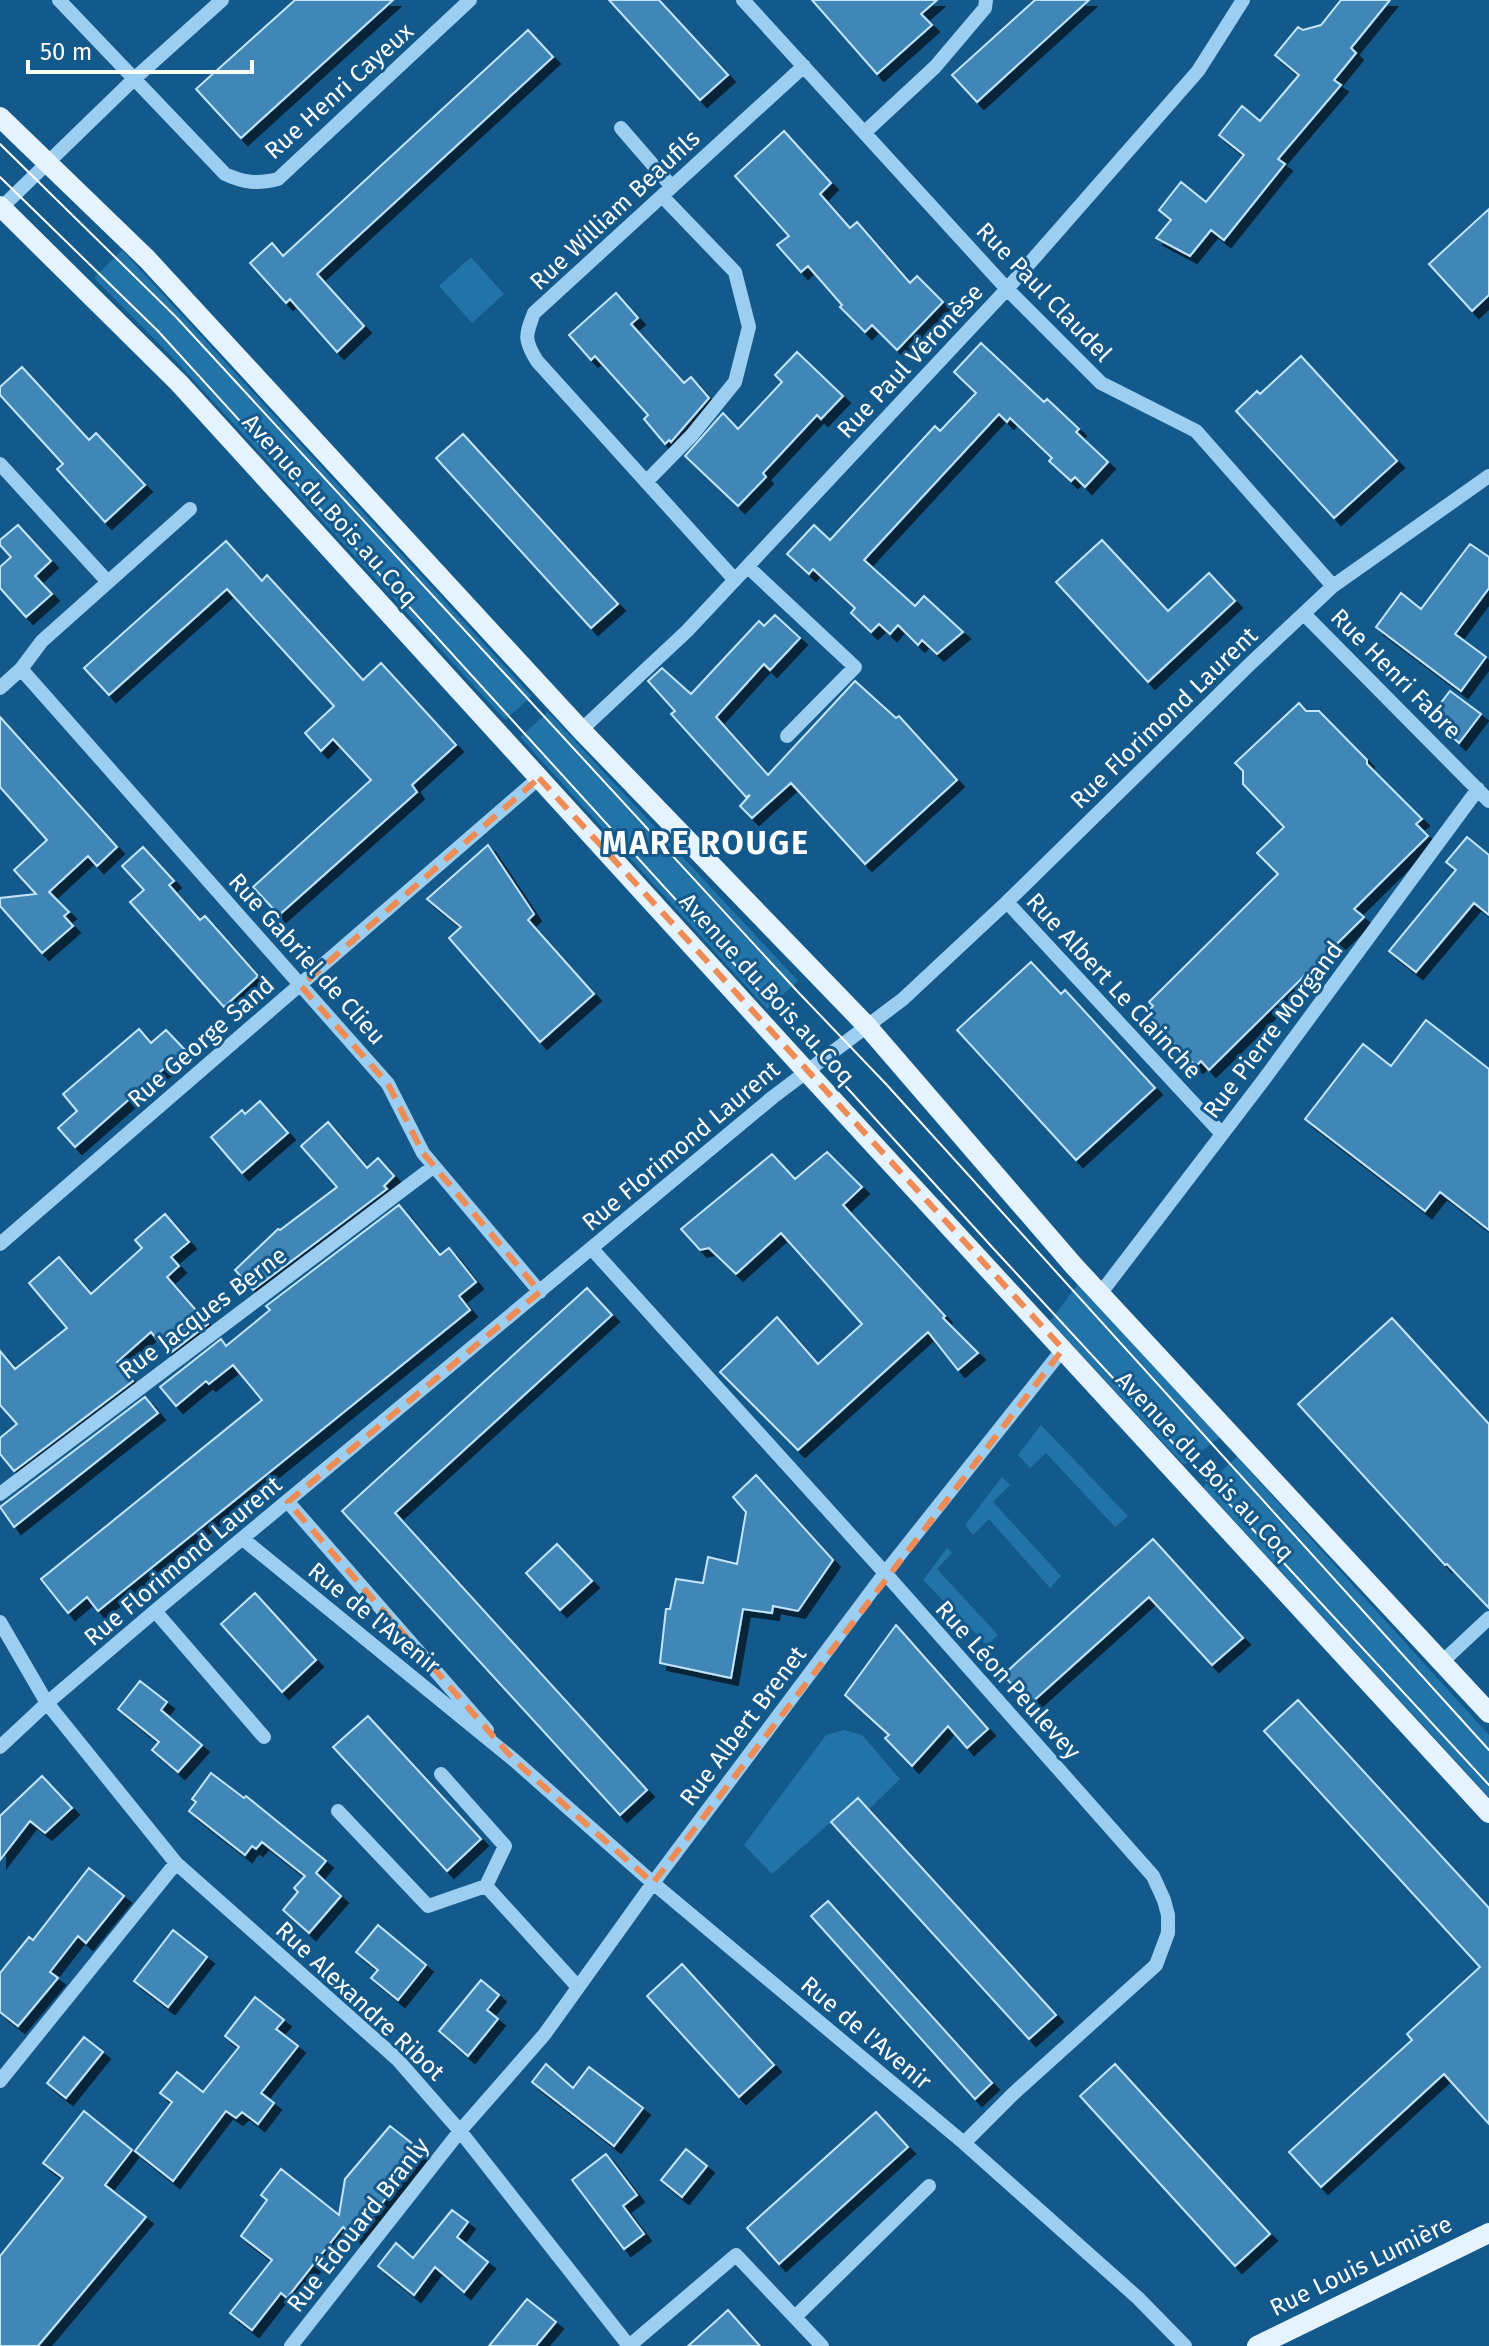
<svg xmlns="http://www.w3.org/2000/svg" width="1489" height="2346" font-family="'Fira Sans',sans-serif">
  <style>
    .green { fill: #2273a8 }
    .building { fill: #4086b6; stroke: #c2e5fc; stroke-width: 2; filter: url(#shadow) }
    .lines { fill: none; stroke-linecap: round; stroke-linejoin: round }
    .minor { stroke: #9bcef0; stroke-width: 14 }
    .major { stroke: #e5f3ff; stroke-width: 20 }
    .tram { stroke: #fff; stroke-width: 2 }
    .marked { fill: none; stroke: #ef8b55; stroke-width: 6; stroke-dasharray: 16 10; stroke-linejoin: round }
    .labels { text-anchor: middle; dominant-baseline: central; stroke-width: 6; stroke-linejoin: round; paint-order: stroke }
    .street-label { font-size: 24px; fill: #fff; stroke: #13598b }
    .district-label { font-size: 32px; font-weight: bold; letter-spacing: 2px; fill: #fff; stroke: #13598b }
  </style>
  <defs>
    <filter id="shadow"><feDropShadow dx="7" dy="7" stdDeviation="0" flood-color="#0009"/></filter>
  </defs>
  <rect width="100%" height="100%" fill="#13598b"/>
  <!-- green -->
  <path class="green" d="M 122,250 L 532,696 L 505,720 L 176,361 L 94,278 Z
    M 471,257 L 504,294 L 472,323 L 439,286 Z
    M 548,712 L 798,981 L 767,1009 L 520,737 Z
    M 1078,1284 L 1220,1437 L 1184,1465 L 1050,1321 Z
    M 1041,1425 L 1128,1516 L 1115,1527 L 1046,1453 L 1030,1468 L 1018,1455 Z
    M 1237,1457 L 1489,1735 L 1489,1797 L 1203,1487 Z
    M 1002,1477 L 1010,1485 L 993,1502 L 1061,1576 L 1050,1588 L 989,1519 L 973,1535 L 965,1525 Z
    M 947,1548 L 952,1553 L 937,1569 L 998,1635 L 987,1645 L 923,1580 Z
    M 844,1730 L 862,1735 L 900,1779 L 869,1809 L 858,1798 L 772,1874 L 744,1845 L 826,1735 Z"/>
  <!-- building -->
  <path class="building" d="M 295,0 L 393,0 L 241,138 L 196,89 Z
    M 609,0 L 659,0 L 728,75 L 700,100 Z
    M 812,0 L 937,0 L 921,14 L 932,25 L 877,74 Z
    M 1035,0 L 1089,0 L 977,102 L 952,75 Z
    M 1341,0 L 1390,0 L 1351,48 L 1356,53 L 1334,80 L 1341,85 L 1278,159 L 1285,164 L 1224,240 L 1211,230 L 1190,256 L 1156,238 L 1171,220 L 1159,210 L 1181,182 L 1206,202 L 1244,155 L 1219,135 L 1242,106 L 1260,121 L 1299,75 L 1275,55 L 1298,27 L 1303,30 L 1321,25 Z
    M 528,30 L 553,57 L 317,274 L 364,326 L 337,352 L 290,299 L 286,303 L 250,263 L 272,243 L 283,256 Z
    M 784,131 L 831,183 L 820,194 L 850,228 L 857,222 L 910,283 L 917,276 L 943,302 L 897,350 L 872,325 L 865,332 L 840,307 L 842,305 L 808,266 L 801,272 L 777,245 L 789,236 L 735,176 Z
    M 1489,209 L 1489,295 L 1472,311 L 1429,264 Z
    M 616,293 L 638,318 L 631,324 L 684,383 L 691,377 L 709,398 L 671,442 L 669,440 L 665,444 L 644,419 L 648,415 L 595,356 L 591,360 L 569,335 Z
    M 981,343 L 1044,402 L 1047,399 L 1079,429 L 1076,432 L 1108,462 L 1085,487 L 1075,477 L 1071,481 L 1049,461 L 1052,458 L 1010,418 L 1007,422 L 999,414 L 864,560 L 915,606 L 924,596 L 963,632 L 937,654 L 922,640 L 918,645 L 898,625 L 890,634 L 879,624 L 871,632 L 851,613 L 855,608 L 813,569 L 809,574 L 787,554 L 814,525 L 830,540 L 935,426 L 940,431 L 976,393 L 954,372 Z
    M 797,352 L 843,396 L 821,419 L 817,415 L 763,473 L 766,477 L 738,506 L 685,456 L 723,413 L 738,429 L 782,382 L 775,375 Z
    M 1301,356 L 1397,461 L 1334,518 L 1236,411 L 1257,391 L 1260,394 Z
    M 22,367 L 89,440 L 96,433 L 145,485 L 105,522 L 57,469 L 63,464 L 0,395 L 0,387 Z
    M 463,434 L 618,604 L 591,628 L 436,458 Z
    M 18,525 L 51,561 L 35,576 L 52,594 L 26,617 L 0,588 L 0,567 L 11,557 L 0,545 L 0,540 Z
    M 1102,540 L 1168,611 L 1209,573 L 1235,601 L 1148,682 L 1056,582 Z
    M 226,541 L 262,581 L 267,575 L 363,680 L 381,663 L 456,745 L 412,785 L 417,792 L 279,915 L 253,887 L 371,780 L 333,739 L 321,751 L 305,733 L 334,706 L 227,589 L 109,695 L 84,668 Z
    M 1470,544 L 1489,557 L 1489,588 L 1455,634 L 1486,657 L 1461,691 L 1376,627 L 1401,593 L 1421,609 Z
    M 775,615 L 800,638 L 770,670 L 764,664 L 716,717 L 768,775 L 855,681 L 896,718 L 899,716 L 957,780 L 865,864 L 791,783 L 752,818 L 740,806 L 750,795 L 746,797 L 671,714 L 675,711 L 648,681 L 662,668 L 691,694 L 759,621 L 764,626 Z
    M 1450,691 L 1481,714 L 1459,743 L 1430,717 Z
    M 1299,703 L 1306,711 L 1319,711 L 1367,760 L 1367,764 L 1422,819 L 1416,824 L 1428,836 L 1354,909 L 1364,917 L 1209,1070 L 1201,1061 L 1196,1066 L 1145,1015 L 1153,1006 L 1149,1002 L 1278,874 L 1257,853 L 1284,827 L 1243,784 L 1243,771 L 1235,763 Z
    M 0,717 L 117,847 L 97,866 L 88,856 L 49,892 L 69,912 L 64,916 L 73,926 L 42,953 L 0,906 L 0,898 L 36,894 L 14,870 L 47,840 L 0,787 Z
    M 1467,837 L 1489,855 L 1489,915 L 1474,903 L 1416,972 L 1389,951 L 1456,870 L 1446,862 Z
    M 488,845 L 534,914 L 528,920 L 594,994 L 540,1042 L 449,938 L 461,927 L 427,899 Z
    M 143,847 L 174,881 L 169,885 L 200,920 L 205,916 L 258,976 L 224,1007 L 130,902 L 144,890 L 122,866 Z
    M 1031,962 L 1061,994 L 1065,990 L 1155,1088 L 1076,1160 L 957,1030 Z
    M 1426,1020 L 1489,1069 L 1489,1230 L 1440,1192 L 1425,1211 L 1305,1119 L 1363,1044 L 1391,1066 Z
    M 139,1029 L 151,1043 L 166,1030 L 185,1050 L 75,1147 L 58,1128 L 77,1111 L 63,1094 Z
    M 260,1101 L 288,1133 L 242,1173 L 211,1137 L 242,1110 L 245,1114 Z
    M 328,1122 L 367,1168 L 378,1158 L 394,1176 L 384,1186 L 387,1189 L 253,1290 L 235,1270 L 278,1229 L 280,1230 L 337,1187 L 301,1146 Z
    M 827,1152 L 862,1187 L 843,1205 L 945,1316 L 943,1318 L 978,1353 L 958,1370 L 928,1332 L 798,1450 L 720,1372 L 777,1317 L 818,1364 L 862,1324 L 781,1233 L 736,1274 L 709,1248 L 700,1250 L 681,1229 L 772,1154 L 795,1179 Z
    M 399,1205 L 440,1255 L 449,1248 L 476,1282 L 459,1296 L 470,1310 L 98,1611 L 87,1597 L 68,1613 L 41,1579 L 262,1400 L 233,1365 L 209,1384 L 206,1381 L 176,1406 L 160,1387 L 221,1339 L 226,1346 L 270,1310 L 266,1306 Z
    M 165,1214 L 189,1242 L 171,1257 L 179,1266 L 167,1277 L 208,1324 L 169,1354 L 151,1332 L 117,1362 L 133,1381 L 14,1471 L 0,1454 L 0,1438 L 17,1424 L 0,1405 L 0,1351 L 15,1369 L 67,1328 L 29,1283 L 59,1257 L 91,1294 L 142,1248 L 135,1240 Z
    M 587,1288 L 612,1315 L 395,1513 L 647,1790 L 620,1815 L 342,1511 Z
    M 1392,1318 L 1489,1424 L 1489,1608 L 1447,1564 L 1445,1565 L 1298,1404 Z
    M 145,1397 L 158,1413 L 14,1527 L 0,1507 Z
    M 756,1475 L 833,1560 L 798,1611 L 773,1606 L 772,1613 L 743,1609 L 731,1678 L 660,1663 L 666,1609 L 670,1609 L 676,1579 L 703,1583 L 708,1557 L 737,1564 L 746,1512 L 733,1497 Z
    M 1153,1539 L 1243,1638 L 1212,1665 L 1149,1597 L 1030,1704 L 1003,1675 Z
    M 557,1544 L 592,1581 L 560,1610 L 526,1573 Z
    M 255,1593 L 316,1660 L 282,1692 L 221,1624 Z
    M 896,1625 L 988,1729 L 967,1748 L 948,1726 L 912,1766 L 885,1738 L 889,1735 L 845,1695 Z
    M 140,1681 L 167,1702 L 161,1710 L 202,1745 L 178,1772 L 152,1750 L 159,1742 L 118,1709 Z
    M 1298,1700 L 1489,1908 L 1489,2124 L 1444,2074 L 1321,2187 L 1289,2152 L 1412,2040 L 1407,2034 L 1480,1967 L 1264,1731 Z
    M 368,1716 L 481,1839 L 447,1871 L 333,1747 Z
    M 211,1773 L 244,1798 L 246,1796 L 326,1861 L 316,1873 L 341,1896 L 309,1933 L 283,1910 L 298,1892 L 294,1888 L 305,1876 L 262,1842 L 256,1849 L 252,1846 L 245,1855 L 189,1811 L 196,1802 L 192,1799 Z
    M 42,1776 L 72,1808 L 45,1833 L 30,1821 L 0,1860 L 0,1816 Z
    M 858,1798 L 1056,2015 L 1029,2039 L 831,1822 Z
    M 89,1868 L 124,1896 L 86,1943 L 78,1936 L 50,1972 L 58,1978 L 18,2026 L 0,2012 L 0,1973 L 29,1937 L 33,1940 Z
    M 828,1901 L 992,2083 L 975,2099 L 811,1916 Z
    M 378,1925 L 426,1965 L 398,2000 L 371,1978 L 378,1970 L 356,1952 Z
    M 173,1930 L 207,1957 L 168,2007 L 134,1981 Z
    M 682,1964 L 774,2065 L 739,2097 L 647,1996 Z
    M 481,1980 L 499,1995 L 487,2010 L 498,2019 L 468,2056 L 439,2031 Z
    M 255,1997 L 284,2020 L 276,2029 L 298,2046 L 261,2093 L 274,2103 L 258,2124 L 242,2112 L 236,2118 L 226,2111 L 173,2181 L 135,2151 L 172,2102 L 160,2093 L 177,2072 L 203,2092 L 239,2047 L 225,2036 Z
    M 84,2037 L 103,2052 L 66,2098 L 47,2083 Z
    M 546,2064 L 573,2088 L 589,2067 L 643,2108 L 614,2146 L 532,2082 Z
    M 1115,2064 L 1270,2234 L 1235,2266 L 1080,2096 Z
    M 84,2111 L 132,2150 L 105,2185 L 146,2217 L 38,2346 L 0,2346 L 0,2256 L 63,2178 L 43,2163 Z
    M 876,2112 L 908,2147 L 779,2264 L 747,2228 Z
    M 390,2126 L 423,2152 L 355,2237 L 343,2227 L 287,2298 L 281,2293 L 252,2330 L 230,2313 L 272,2260 L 241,2236 L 267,2200 L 261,2195 L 281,2169 L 339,2215 L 345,2179 Z
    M 686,2149 L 707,2166 L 682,2197 L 661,2180 Z
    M 606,2154 L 637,2195 L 623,2206 L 644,2234 L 624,2249 L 572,2180 Z
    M 452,2210 L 468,2222 L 457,2237 L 488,2262 L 464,2292 L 435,2267 L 414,2295 L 378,2266 L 396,2243 L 413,2258 Z
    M 527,2299 L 556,2322 L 536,2346 L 489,2346 Z
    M 728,2310 L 760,2346 L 688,2346 L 716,2321 Z"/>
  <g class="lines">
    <!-- minor -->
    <path class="minor" d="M 59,0 L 225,174 C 244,183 258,184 278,179 L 470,0
      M 743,0 L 1007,289 L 1101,383 L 1196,431 L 1333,586
      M 621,128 L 672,187
      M 865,132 L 935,67 L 985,8 L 986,0
      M 2,207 L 134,79 L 222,0
      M 0,464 L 107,581
      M 646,482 L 692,435 L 735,382 L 749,327 L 735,272 L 662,196
      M 748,567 L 855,667 L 787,736
      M 735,580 L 537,361 C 524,340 525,336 534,313 L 804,66
      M 1304,614 L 1489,801
      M 21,669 L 388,1084 L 423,1153 L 540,1292
      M 0,688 L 21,669 L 42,641 L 190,509
      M 581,730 L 687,631 L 1007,289 L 1198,71 L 1243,0
      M 1007,902 L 1222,1134
      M 0,1244 L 539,778
      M 592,1249 L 885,1573 L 1153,1876 L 1164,1900 L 1168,1915 L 1168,1933 L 1156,1965 L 1013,2094 L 964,2143
      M 1100,1294 L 1262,1082 L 1478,789
      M 0,1494 L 433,1167
      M 288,1502 L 487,1730
      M 243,1539 L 514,1760 L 653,1883 L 964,2143 L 1138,2298 L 1185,2346
      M 155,1611 L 264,1737
      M 0,1622 L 47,1703 L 176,1863 L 397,2059 L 460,2131 L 629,2346 L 736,2255 L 822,2346
      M 1442,1662 L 1489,1618
      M 0,1747 L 47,1703 L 155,1611 L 773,1097 L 903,999 L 1007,902 L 1250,664 L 1333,586 L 1489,476
      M 441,1774 L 505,1846 L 486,1886
      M 338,1811 L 428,1906 L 486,1886 L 578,1987
      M 0,2081 L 176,1863
      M 795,2317 L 929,2186
      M 291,2346 L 460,2131 L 544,2035 L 653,1883 L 885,1573 L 1063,1349"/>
    <!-- major -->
    <path class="major" d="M 0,117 L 147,259 L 581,730 L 867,1026 L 1074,1266 L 1489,1713
      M 0,206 L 179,383 L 807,1072 L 1489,1813
      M 1257,2346 L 1489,2233"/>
    <!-- tram -->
    <path class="tram" d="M 0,144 L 176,317 L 798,992 L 886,1084 L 1489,1750
      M 0,177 L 158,331 L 992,1247 L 1489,1785"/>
  </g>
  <!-- marked area -->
  <path class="marked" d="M 539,778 L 1063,1349 L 653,1883 L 514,1760 L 288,1502 L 540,1292 L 423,1153 L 388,1084 L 301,986 Z"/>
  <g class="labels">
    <!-- street labels -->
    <g class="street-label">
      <text transform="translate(339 91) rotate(-42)">Rue Henri Cayeux</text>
      <text transform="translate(615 210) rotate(-43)">Rue William Beaufils</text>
      <text transform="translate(1044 292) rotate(46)">Rue Paul Claudel</text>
      <text transform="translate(910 361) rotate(-47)">Rue Paul Véronèse</text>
      <text transform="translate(330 510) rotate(48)">Avenue du Bois au Coq</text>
      <text transform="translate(1396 674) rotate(45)">Rue Henri Fabre</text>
      <text transform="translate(1164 718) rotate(-44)">Rue Florimond Laurent</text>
      <text transform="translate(307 959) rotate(48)">Rue Gabriel de Clieu</text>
      <text transform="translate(1114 986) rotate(47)">Rue Albert Le Clainche</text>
      <text transform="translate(767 989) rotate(48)">Avenue du Bois au Coq</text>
      <text transform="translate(1273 1030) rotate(-53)">Rue Pierre Morgand</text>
      <text transform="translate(201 1042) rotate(-41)">Rue George Sand</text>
      <text transform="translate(681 1146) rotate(-40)">Rue Florimond Laurent</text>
      <text transform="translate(203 1313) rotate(-37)">Rue Jacques Berne</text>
      <text transform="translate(1205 1466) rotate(47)">Avenue du Bois au Coq</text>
      <text transform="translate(183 1561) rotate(-40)">Rue Florimond Laurent</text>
      <text transform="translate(374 1618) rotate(39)">Rue de l'Avenir</text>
      <text transform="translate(1008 1680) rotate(48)">Rue Léon Peulevey</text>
      <text transform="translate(743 1726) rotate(-53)">Rue Albert Brenet</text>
      <text transform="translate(360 2001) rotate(43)">Rue Alexandre Ribot</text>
      <text transform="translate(866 2033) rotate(40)">Rue de l'Avenir</text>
      <text transform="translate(358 2225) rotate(-52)">Rue Édouard Branly</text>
      <text transform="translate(1361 2266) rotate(-26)">Rue Louis Lumière</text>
    </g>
    <!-- district labels -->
    <g class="district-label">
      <text x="706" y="843">MARE ROUGE</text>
    </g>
  </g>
  <!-- scale -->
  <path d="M28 60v12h224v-12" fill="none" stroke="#ffffff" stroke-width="4"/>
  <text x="40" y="60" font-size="24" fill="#ffffff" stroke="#13598b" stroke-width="6" paint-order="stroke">50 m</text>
</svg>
